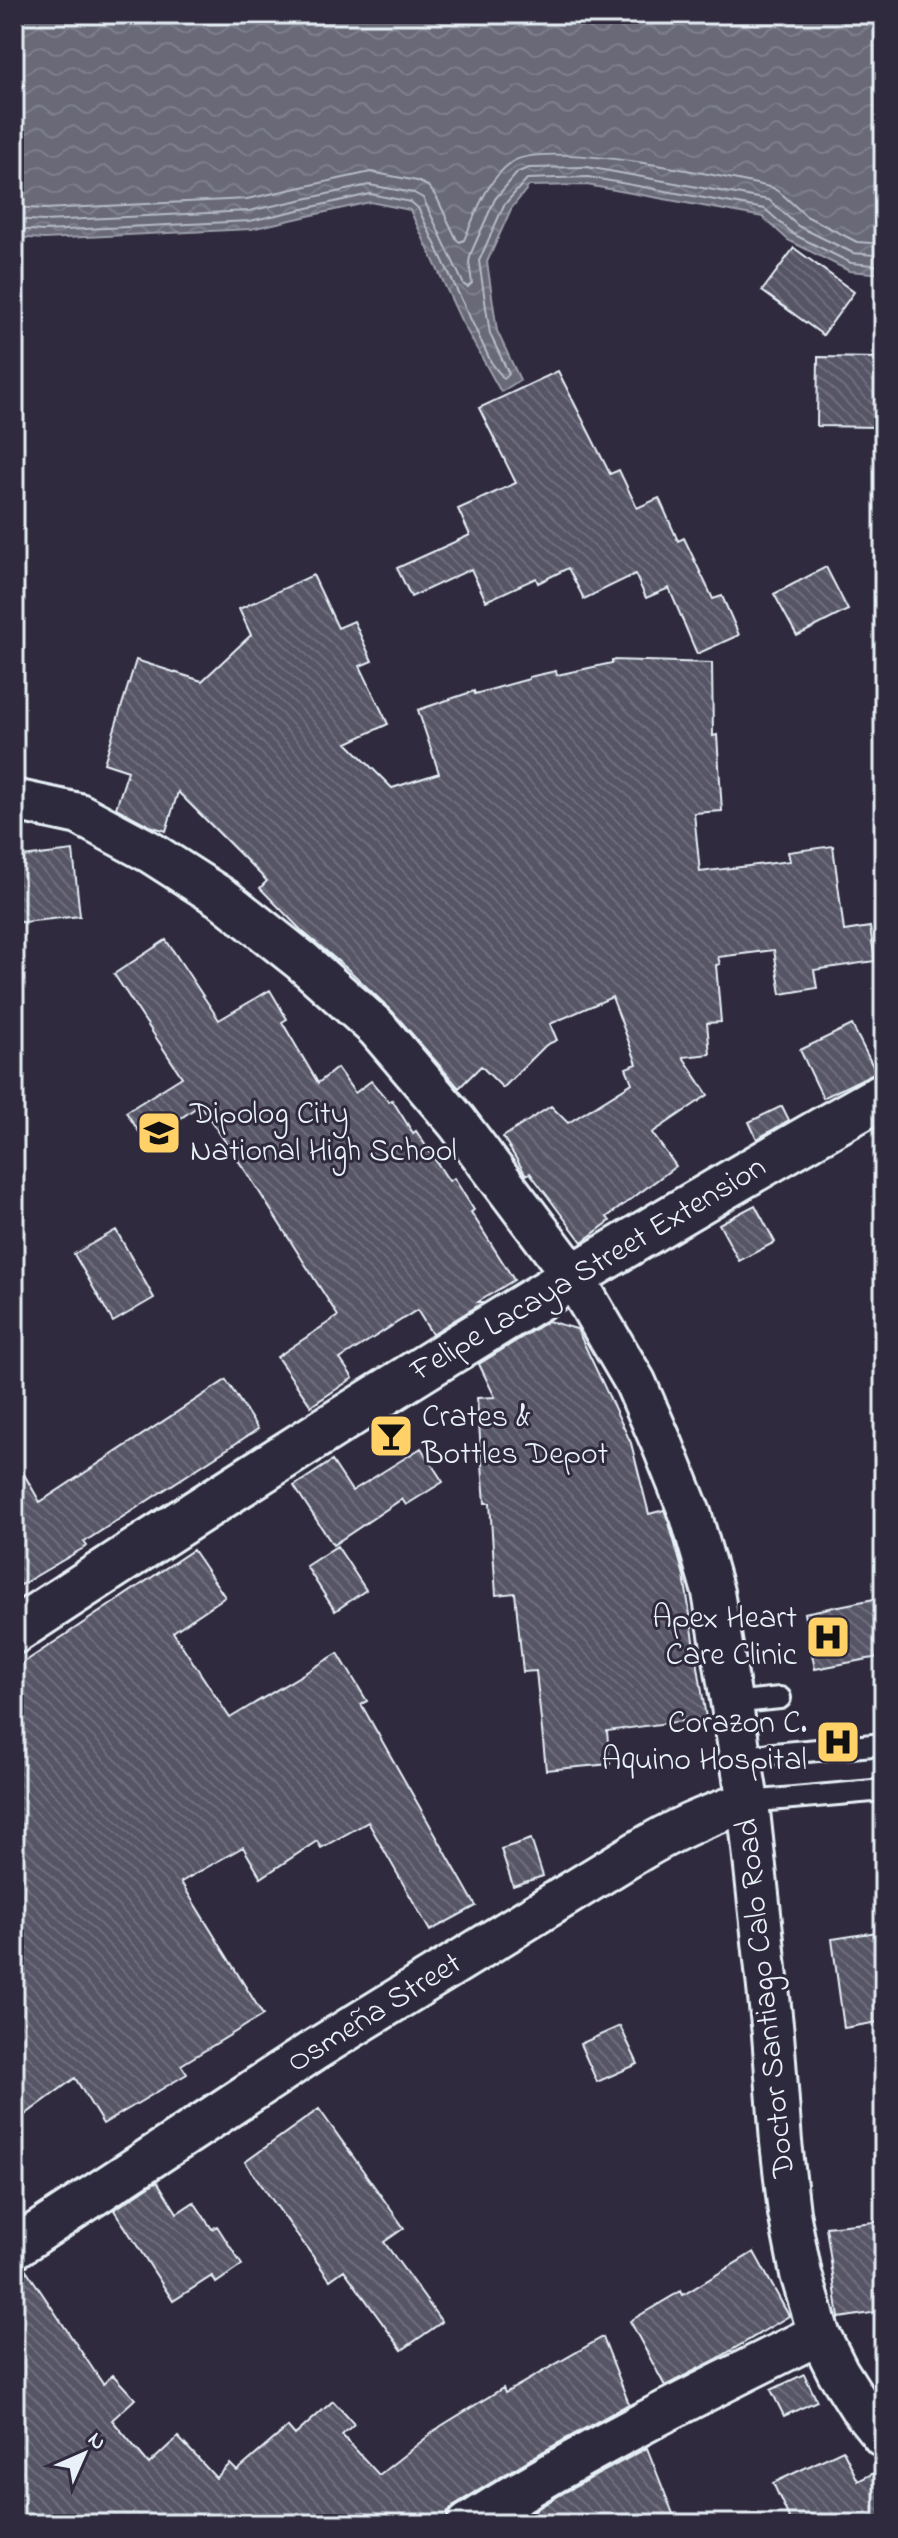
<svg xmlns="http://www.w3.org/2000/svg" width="898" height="2538" font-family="'Indie Flower',sans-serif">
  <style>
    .water { fill: url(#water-waves); stroke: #9c9fab; stroke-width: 2 }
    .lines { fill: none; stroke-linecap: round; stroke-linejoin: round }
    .shore { stroke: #b5bbc5; stroke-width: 2 }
    .building { fill: url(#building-back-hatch); stroke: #e8f1f8; stroke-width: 2 }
    .lane-casing { stroke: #e8f1f8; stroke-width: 26 }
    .street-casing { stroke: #e8f1f8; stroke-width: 46 }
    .secondary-casing { stroke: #e8f1f8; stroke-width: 50 }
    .lane { stroke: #2f2a3d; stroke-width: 20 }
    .street { stroke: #2f2a3d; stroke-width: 40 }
    .secondary { stroke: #2f2a3d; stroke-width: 44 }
    .labels { text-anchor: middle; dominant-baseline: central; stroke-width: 6; stroke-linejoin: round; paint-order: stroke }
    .poi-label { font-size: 32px; fill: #e8f1f8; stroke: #2f2a3d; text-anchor: start }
    .street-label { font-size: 32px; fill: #e8f1f8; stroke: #2f2a3d }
  </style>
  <defs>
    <pattern id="water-waves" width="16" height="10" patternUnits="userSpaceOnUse" patternTransform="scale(2)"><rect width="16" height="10" fill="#696978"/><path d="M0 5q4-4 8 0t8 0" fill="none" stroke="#7e7f8c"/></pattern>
    <pattern id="building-back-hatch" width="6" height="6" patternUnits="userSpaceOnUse" patternTransform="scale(2)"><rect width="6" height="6" fill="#575565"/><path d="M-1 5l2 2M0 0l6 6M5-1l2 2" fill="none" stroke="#6f6e7c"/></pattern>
  </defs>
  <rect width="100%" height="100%" fill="#2f2a3d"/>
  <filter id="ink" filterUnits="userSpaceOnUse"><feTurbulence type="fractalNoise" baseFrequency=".0125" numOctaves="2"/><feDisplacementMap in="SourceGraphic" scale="16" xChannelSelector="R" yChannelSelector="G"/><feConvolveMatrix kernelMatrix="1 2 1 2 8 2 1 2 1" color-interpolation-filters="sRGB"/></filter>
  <g filter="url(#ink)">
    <!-- water -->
    <path class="water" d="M 14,14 L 884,14 L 884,274 L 849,271 L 788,240 L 763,217 L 587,185 L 529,186 L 511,209 L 487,262 L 497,331 L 520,380 L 501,392 L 461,320 L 410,210 L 370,202 L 251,229 L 44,239 L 14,237 Z"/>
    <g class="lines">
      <!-- shore -->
      <path class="shore" d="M 14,207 L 44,209 L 247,199 L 371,172 L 417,181 L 428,186 L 437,198 L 457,240 L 460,242 L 464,240 C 476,213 487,179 512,162 C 545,139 729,177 773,188 L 783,195 L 806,216 L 857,242 L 884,244
        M 14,219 L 44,221 L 249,211 L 369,185 L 414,193 L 423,198 L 464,285 L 468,287 L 472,283 L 469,262 L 471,253 L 495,199 L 518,172 L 529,168 L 587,167 L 769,200 L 798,226 L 853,253 L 884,256
        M 14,229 L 44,231 L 250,221 L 370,194 L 411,202 L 418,208 L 491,362 L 504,379 L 509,374 L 490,334 L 479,261 L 504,205 L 527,179 L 588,177 L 765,209 L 793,234 L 851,263 L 884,266"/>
    </g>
    <!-- building -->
    <path class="building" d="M 794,248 L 854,292 L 823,335 L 762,291 Z
      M 818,357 L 878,358 L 877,427 L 817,426 Z
      M 558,371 L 610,474 L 619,470 L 637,508 L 659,498 L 678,541 L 684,538 L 713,599 L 722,596 L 739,635 L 697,654 L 669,588 L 646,598 L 635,574 L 584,599 L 568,568 L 538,583 L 536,578 L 486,601 L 471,569 L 411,597 L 397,568 L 470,535 L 458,509 L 516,483 L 479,408 Z
      M 826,567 L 848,610 L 797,636 L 774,594 Z
      M 313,575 L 338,628 L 354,621 L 372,661 L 360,666 L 388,724 L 347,743 L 392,788 L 439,773 L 418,710 L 474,691 L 475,694 L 529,679 L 529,677 L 556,671 L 557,675 L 612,663 L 612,660 L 712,663 L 713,736 L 717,735 L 722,811 L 694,813 L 700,872 L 790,861 L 788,852 L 833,846 L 844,931 L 870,927 L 875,961 L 814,970 L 817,988 L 781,994 L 774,950 L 718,957 L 720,964 L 716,965 L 721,1022 L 707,1023 L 710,1054 L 683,1057 L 708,1095 L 652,1133 L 676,1166 L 607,1217 L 610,1221 L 582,1242 L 530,1173 L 526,1175 L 503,1137 L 551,1106 L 568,1123 L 632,1083 L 626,1068 L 637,1064 L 612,997 L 550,1024 L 557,1040 L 546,1045 L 503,1088 L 481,1066 L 459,1088 L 392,1011 L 350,971 L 303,932 L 260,888 L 267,881 L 178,792 L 166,831 L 150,826 L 116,808 L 128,771 L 104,763 L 136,660 L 202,681 L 251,635 L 239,609 Z
      M 73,851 L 80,916 L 14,923 L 14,858 Z
      M 166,940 L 219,1020 L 270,990 L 287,1019 L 282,1022 L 318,1083 L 337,1068 L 355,1093 L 371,1081 L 389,1102 L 392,1100 L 413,1133 L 416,1131 L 449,1181 L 454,1178 L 474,1210 L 471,1212 L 514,1280 L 478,1302 L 482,1303 L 432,1334 L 417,1310 L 340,1359 L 353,1378 L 311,1406 L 277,1357 L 338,1316 L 253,1182 L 200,1105 L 146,1142 L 126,1112 L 182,1077 L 114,974 Z
      M 852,1025 L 876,1072 L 823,1098 L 800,1050 Z
      M 782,1106 L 789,1120 L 757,1139 L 749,1122 Z
      M 755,1205 L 775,1242 L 739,1261 L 719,1224 Z
      M 116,1230 L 154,1298 L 113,1322 L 74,1254 Z
      M 548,1321 L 577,1329 L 631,1443 L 649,1514 L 664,1510 L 669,1523 L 684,1576 L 706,1718 L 607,1731 L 610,1764 L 546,1770 L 536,1671 L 523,1672 L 515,1593 L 496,1595 L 490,1503 L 485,1503 L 477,1398 L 495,1397 L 479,1364 Z
      M 226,1380 L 258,1429 L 84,1542 L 87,1546 L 14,1589 L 14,1457 L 40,1502 Z
      M 421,1448 L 443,1482 L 406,1505 L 402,1499 L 333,1545 L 294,1486 L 332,1461 L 352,1491 Z
      M 337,1546 L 366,1590 L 335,1611 L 306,1566 Z
      M 193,1550 L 225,1597 L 173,1632 L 230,1718 L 338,1653 L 367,1701 L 361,1704 L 476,1906 L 430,1931 L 368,1822 L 321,1848 L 317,1841 L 261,1878 L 243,1847 L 181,1882 L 263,2015 L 181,2065 L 187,2074 L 103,2124 L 75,2078 L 14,2123 L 14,1669 Z
      M 884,1597 L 884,1656 L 815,1669 L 804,1613 Z
      M 531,1839 L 543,1876 L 513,1886 L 501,1849 Z
      M 884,1931 L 884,2021 L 844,2028 L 832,1939 Z
      M 620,2026 L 638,2064 L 597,2082 L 580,2044 Z
      M 319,2109 L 404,2228 L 384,2242 L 442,2322 L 402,2350 L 344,2270 L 330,2280 L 245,2162 Z
      M 157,2181 L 177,2213 L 194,2202 L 212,2229 L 217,2226 L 242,2265 L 216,2283 L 212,2276 L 173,2301 L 114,2210 Z
      M 884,2221 L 884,2296 L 876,2297 L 878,2312 L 839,2318 L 826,2227 Z
      M 754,2252 L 789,2316 L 715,2360 L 665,2386 L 630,2321 L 681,2291 L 683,2295 Z
      M 25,2268 L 103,2384 L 113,2375 L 135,2399 L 112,2420 L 149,2464 L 178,2437 L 216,2478 L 230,2464 L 237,2471 L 288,2427 L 295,2435 L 333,2401 L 354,2424 L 342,2435 L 379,2475 L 441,2426 L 503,2388 L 505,2393 L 603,2337 L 629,2404 L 542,2452 L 456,2504 L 448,2512 L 445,2524 L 14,2524 L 14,2271 Z
      M 804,2374 L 817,2401 L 784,2416 L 771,2390 Z
      M 647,2448 L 677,2524 L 512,2524 L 565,2492 Z
      M 843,2450 L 858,2481 L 884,2468 L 884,2524 L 792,2524 L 773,2483 Z"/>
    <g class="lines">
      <!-- lane casing -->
      <g class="lane-casing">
        <path id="lane" d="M 731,1703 L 780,1698
          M 740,1757 L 884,1744
          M 748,1802 L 884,1790"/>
      </g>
      <!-- street casing -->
      <g class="street-casing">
        <path id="street" d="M 14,800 L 79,814 L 150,852 L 225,900 L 302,961 L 377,1028 L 457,1122 L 573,1276 L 635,1382 L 663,1446 L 691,1516 L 713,1592 L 748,1802 L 773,2034 L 781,2142 L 789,2213 L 801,2274 L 819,2334 L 838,2372 L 860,2407 L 884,2437
          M 14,2248 L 313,2051 L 637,1852 C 675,1829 705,1816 748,1802
          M 468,2524 C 581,2452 700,2393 819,2334"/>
      </g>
      <!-- secondary casing -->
      <g class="secondary-casing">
        <path id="secondary" d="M 14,1631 C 299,1444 587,1262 884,1095"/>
      </g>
      <!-- lane -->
      <use href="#lane" class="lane"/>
      <!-- street -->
      <use href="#street" class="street"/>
      <!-- secondary -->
      <use href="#secondary" class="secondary"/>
    </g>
  </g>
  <!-- icons -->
  <defs>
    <g id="school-square" transform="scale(2.3)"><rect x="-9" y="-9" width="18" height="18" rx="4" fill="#ffd166" stroke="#2f2a3d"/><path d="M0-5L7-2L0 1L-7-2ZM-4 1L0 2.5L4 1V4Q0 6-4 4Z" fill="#111"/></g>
    <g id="bar-square" transform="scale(2.3)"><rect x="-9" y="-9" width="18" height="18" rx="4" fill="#ffd166" stroke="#2f2a3d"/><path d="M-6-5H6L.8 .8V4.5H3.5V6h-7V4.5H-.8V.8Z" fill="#111"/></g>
    <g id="hospital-square" transform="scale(2.3)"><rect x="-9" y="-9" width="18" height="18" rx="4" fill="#ffd166" stroke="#2f2a3d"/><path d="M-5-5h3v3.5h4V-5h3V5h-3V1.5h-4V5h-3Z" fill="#111"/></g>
  </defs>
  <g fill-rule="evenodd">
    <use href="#school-square" x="159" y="1133"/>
    <use href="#bar-square" x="391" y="1436"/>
    <use href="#hospital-square" x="828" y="1637"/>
    <use href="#hospital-square" x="838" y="1742"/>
  </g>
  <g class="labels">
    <!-- poi labels -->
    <g class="poi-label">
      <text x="190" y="1115">Dipolog City<tspan x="190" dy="37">National High School</tspan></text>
      <text x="422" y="1418">Crates &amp;<tspan x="422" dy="37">Bottles Depot</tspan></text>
      <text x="797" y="1619" text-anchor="end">Apex Heart<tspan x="797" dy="37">Care Clinic</tspan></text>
      <text x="807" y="1724" text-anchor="end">Corazon C.<tspan x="807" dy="37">Aquino Hospital</tspan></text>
    </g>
    <!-- street labels -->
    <g class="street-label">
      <text transform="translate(589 1270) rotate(-31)">Felipe Lacaya Street Extension</text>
      <text transform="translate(767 1998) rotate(-96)">Doctor Santiago Calo Road</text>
      <text transform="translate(375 2014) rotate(-32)">Osmeña Street</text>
    </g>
  </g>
  <!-- margin -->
  <rect width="898" height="2538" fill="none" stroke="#2f2a3d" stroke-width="48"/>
  <rect x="24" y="24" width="850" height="2490" fill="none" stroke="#e8f1f8" stroke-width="3" filter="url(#ink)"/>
  <!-- north arrow -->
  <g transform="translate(84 2454) rotate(45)" stroke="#2f2a3d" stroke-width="6" paint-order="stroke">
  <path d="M0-6L14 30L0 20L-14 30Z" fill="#e8f1f8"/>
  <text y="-12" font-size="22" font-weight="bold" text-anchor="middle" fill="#e8f1f8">N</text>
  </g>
</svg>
